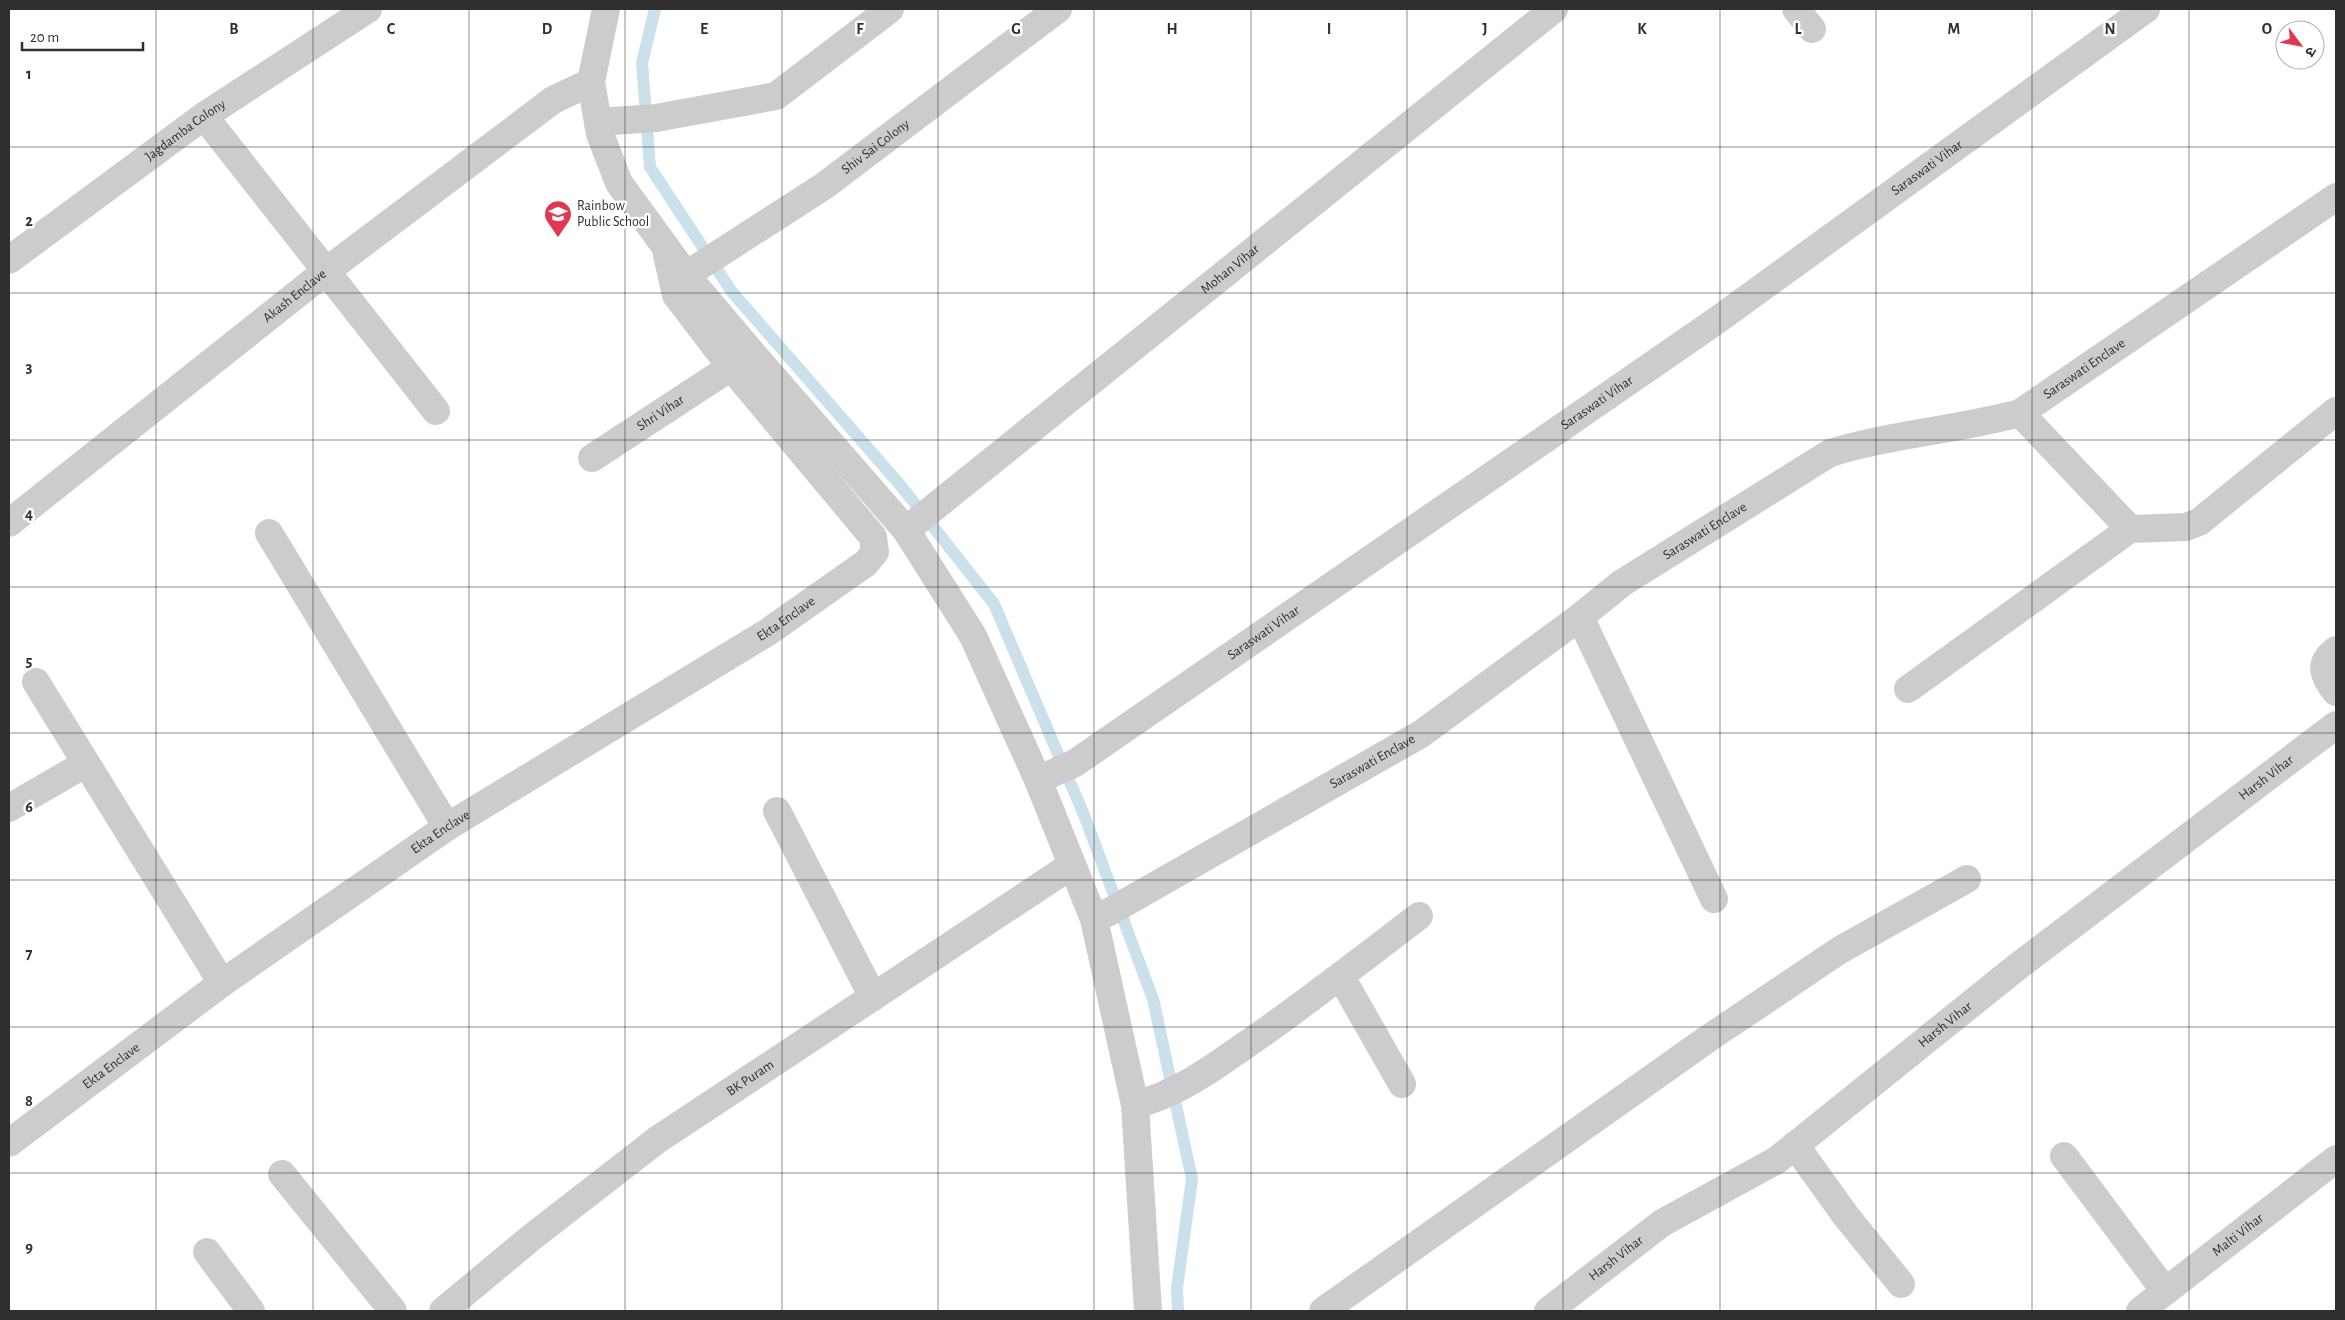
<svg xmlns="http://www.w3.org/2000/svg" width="2345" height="1320" font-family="'Alegreya Sans','Noto Sans Devanagari',sans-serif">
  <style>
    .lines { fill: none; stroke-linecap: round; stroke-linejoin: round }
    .stream { stroke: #cae1eb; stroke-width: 12 }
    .minor { stroke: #ccc; stroke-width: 28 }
    .grid { fill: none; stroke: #2f2f2f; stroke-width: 1; stroke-opacity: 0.55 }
    .labels { text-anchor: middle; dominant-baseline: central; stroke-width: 5; stroke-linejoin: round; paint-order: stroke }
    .street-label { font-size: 14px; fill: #2f2f2f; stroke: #fff }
    .poi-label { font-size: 14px; fill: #2f2f2f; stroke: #fff; text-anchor: start }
    .grid-label { font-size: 16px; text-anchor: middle; font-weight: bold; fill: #2f2f2f; stroke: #fff; stroke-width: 5; stroke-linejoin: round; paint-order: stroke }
  </style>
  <rect width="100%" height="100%" fill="#fff"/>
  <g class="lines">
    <!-- stream -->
    <path class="stream" d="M 655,9 L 642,63 L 650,167 L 732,292 L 901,486 L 994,604 L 1084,815 L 1153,999 L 1192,1179 L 1177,1288 L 1178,1311"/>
    <!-- minor -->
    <g class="minor">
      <path d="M 606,9 L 591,82 L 600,134 L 619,183 L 686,275 L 752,353 L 906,530 L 973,636 L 1038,780 L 1094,919 L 1135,1105 L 1148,1311"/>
      <path d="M 1796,9 L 1812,29"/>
      <path d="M 204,116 L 436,411"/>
      <path d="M 598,122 L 656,118 L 776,96 L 890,9"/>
      <path id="s1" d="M 9,260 L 204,116 L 368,9"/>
      <path id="s2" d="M 686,275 L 824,186 L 1058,9"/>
      <path d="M 2020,413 L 2130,529"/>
      <path id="s3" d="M 592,458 L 731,367"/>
      <path id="s4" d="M 9,523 L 325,272 L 553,100 L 591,82"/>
      <path id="s5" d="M 906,530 L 1554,9"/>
      <path d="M 269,533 L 447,827"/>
      <path d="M 1580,617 L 1714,899"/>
      <path d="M 2336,650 C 2317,664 2324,677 2336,692"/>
      <path d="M 36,682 L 222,983"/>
      <path d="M 1908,689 L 2130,529 L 2186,527 L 2199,522 L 2336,411"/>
      <path id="s6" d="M 1038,780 L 1075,763 L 1716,321 L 2146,9"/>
      <path d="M 9,808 L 85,764"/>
      <path d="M 777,811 L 873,997"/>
      <path id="s7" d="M 1094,919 L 1109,912 L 1421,734 L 1580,617 L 1622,583 L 1830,453 C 1892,434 1957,430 2020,413 L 2336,197"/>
      <path d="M 1341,977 L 1402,1084"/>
      <path d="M 1135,1105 C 1184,1092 1222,1061 1263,1033 C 1316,995 1367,956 1419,916"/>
      <path id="s8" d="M 9,1143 L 222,983 L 447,827 L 768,632 L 866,563 L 875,552 L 873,537 L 731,367 L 676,295 L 667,255"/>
      <path d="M 1795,1145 L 1846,1216 L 1901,1284"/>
      <path d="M 2064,1156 L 2165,1291"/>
      <path d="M 282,1174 L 393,1311"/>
      <path d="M 207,1252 L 251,1311"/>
      <path id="s9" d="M 443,1311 L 532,1237 L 657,1140 L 1072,865"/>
      <path d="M 1323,1311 L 1709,1038 L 1840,950 L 1967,879"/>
      <path id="s10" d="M 1548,1311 L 1662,1223 L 1777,1160 L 2017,967 L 2336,725"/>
      <path id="s11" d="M 2140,1311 L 2336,1159"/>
    </g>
  </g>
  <!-- grid -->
  <path class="grid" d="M 156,9 L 156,1311M 313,9 L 313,1311M 469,9 L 469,1311M 625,9 L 625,1311M 782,9 L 782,1311M 938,9 L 938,1311M 1094,9 L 1094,1311M 1251,9 L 1251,1311M 1407,9 L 1407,1311M 1563,9 L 1563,1311M 1720,9 L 1720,1311M 1876,9 L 1876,1311M 2032,9 L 2032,1311M 2189,9 L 2189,1311M 9,147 L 2336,147M 9,293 L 2336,293M 9,440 L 2336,440M 9,587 L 2336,587M 9,733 L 2336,733M 9,880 L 2336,880M 9,1027 L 2336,1027M 9,1173 L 2336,1173"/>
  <!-- icons -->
  <defs>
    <g id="school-pin" transform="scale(1.4375)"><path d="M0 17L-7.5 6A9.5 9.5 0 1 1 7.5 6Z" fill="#e13751" stroke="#fff"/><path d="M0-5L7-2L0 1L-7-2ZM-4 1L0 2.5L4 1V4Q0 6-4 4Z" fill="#fff"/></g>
  </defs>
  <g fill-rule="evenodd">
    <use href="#school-pin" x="558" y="214"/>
  </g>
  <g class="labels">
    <!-- street labels -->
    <g class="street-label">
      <text stroke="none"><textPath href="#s1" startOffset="219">Jagdamba Colony</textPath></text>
      <text stroke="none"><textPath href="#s2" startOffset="229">Shiv Sai Colony</textPath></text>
      <text stroke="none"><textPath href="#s6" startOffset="1080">Saraswati Vihar</textPath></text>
      <text stroke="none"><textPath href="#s5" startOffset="416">Mohan Vihar</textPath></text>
      <text stroke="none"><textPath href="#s4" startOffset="365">Akash Enclave</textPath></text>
      <text stroke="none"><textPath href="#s7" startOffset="1145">Saraswati Enclave</textPath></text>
      <text stroke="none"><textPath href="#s6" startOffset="675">Saraswati Vihar</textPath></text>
      <text stroke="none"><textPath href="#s3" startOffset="82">Shri Vihar</textPath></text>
      <text stroke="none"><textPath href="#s7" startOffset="725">Saraswati Enclave</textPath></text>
      <text stroke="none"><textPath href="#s8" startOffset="938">Ekta Enclave</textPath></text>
      <text stroke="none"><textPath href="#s6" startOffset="270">Saraswati Vihar</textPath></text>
      <text stroke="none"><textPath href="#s7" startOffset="320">Saraswati Enclave</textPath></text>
      <text stroke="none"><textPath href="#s10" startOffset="896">Harsh Vihar</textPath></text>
      <text stroke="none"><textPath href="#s8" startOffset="532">Ekta Enclave</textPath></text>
      <text stroke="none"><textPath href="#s10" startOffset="491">Harsh Vihar</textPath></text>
      <text stroke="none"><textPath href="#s8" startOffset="128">Ekta Enclave</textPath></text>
      <text stroke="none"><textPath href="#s9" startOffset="386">BK Puram</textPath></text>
      <text stroke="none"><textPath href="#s11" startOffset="124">Malti Vihar</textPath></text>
      <text stroke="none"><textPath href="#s10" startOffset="86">Harsh Vihar</textPath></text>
    </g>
    <!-- poi labels -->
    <g class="poi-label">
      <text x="577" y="206">Rainbow<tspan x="577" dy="16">Public School</tspan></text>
    </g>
  </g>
  <g class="grid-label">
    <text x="234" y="34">B</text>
    <text x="391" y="34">C</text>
    <text x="547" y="34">D</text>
    <text x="704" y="34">E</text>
    <text x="860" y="34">F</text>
    <text x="1016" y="34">G</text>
    <text x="1172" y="34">H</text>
    <text x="1329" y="34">I</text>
    <text x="1485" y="34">J</text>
    <text x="1642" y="34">K</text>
    <text x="1798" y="34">L</text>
    <text x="1954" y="34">M</text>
    <text x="2110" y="34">N</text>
    <text x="2267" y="34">O</text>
    <text x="29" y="79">1</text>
    <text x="29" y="226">2</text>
    <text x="29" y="372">3</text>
    <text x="29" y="519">4</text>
    <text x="29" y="666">5</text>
    <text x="29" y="812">6</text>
    <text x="29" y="959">7</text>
    <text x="29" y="1106">8</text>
    <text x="29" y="1252">9</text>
  </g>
  <!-- border -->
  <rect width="2345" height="1320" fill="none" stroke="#2f2f2f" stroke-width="20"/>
  <!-- north arrow -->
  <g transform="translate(2300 45) rotate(122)"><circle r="24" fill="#ffffff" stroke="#acacac"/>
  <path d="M0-4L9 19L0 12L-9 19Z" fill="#e13751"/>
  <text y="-8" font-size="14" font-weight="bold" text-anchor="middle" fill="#2f2f2f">उ</text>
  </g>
  <!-- scale -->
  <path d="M22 42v8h121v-8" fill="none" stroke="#2f2f2f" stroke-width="2.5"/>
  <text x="30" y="42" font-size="15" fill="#2f2f2f" stroke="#ffffff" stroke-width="4" paint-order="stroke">20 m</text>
</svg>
